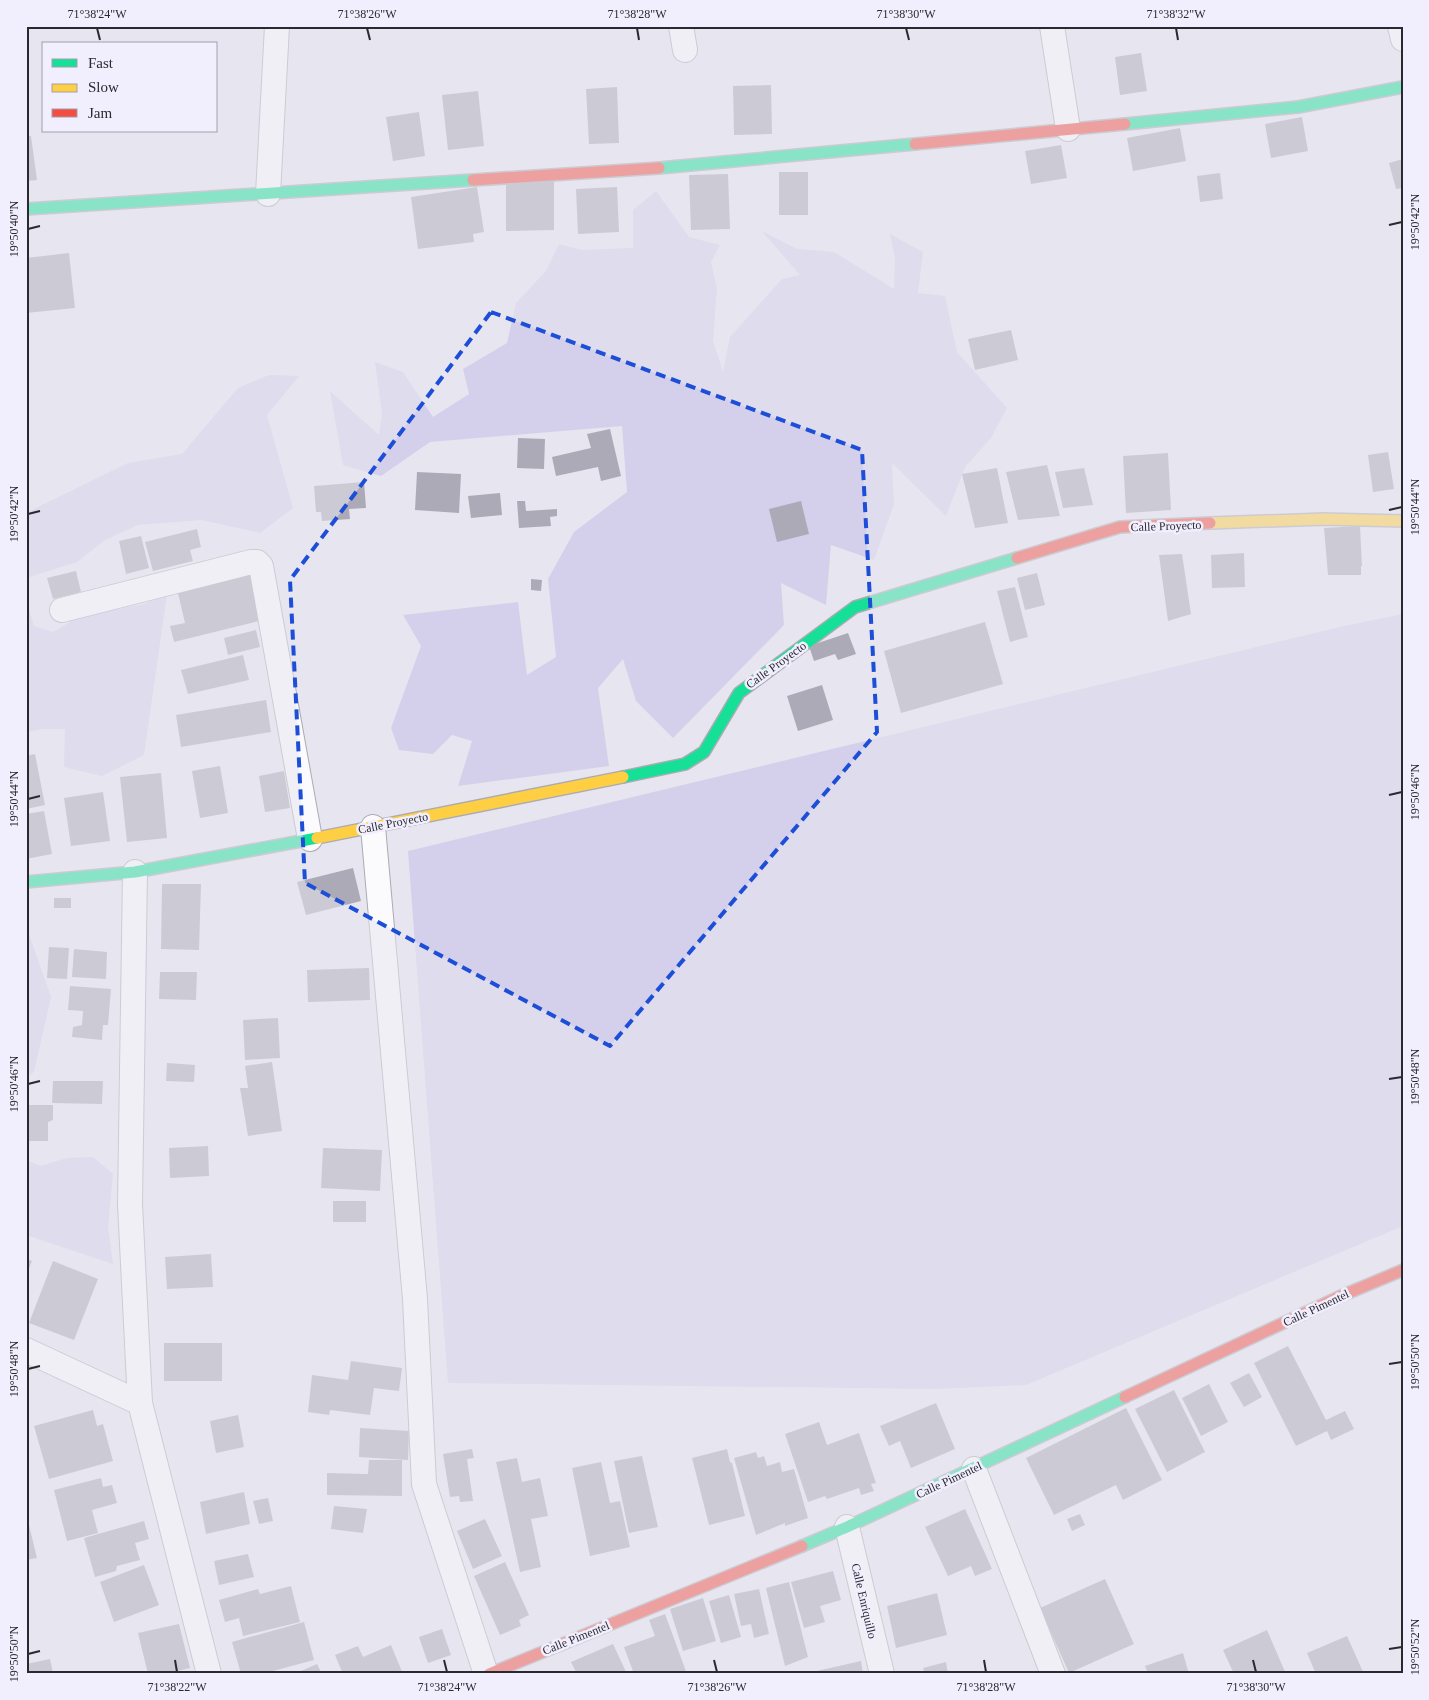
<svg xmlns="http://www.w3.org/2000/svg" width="1429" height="1700" font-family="'Times New Roman',serif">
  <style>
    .green { fill: #d4d0eb }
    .building { fill: #acaab6 }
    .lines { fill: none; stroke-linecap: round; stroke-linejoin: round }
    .street-casing { stroke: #acabb2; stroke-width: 26 }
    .fast-casing { stroke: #acabb2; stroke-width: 14 }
    .slow-casing { stroke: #acabb2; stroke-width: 14 }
    .jam-casing { stroke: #acabb2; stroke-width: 14 }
    .street { stroke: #fbfbfd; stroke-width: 24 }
    .fast { stroke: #16e098; stroke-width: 11 }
    .slow { stroke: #ffcf43; stroke-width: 11 }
    .jam { stroke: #f24e42; stroke-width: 11 }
    .marked { fill: none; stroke: #1d4ed8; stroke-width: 4; stroke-dasharray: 10 6; stroke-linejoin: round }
    .ticks { fill: none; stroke: #2a292f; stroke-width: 2 }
    .labels { text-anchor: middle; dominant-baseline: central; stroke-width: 5; stroke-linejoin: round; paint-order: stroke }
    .street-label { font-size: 12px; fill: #2a292f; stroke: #f1effe }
    .neatline { fill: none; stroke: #2a292f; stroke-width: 2 }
    .ticks-label { font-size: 12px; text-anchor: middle; fill: #2a292f }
  </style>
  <rect width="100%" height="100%" fill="#e7e5ef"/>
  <!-- green -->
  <path class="green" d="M 656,191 L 689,237 L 720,245 L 711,262 L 717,288 L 713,341 L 723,372 L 730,337 L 782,279 L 800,275 L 762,231 L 797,249 L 834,252 L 894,289 L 895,258 L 890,234 L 923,252 L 918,293 L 945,296 L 957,352 L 1007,408 L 991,438 L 965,467 L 946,516 L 892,463 L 894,504 L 874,560 L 831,545 L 826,605 L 781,583 L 784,625 L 673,738 L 636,701 L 623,659 L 598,688 L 609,766 L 458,786 L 472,741 L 452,735 L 433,754 L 399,750 L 391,728 L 421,646 L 403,615 L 518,602 L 527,675 L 556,657 L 548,579 L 574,532 L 627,492 L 622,426 L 430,442 L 381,476 L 343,465 L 330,391 L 379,435 L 382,414 L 375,362 L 403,372 L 433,417 L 469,394 L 463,369 L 507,343 L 516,303 L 546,271 L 559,244 L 581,250 L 633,248 L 633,210 Z
    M 269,375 L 299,376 L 267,415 L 293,508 L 260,533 L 201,520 L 138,525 L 105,540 L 77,562 L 26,578 L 26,513 L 128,463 L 182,454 L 238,388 Z
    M 167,594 L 144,755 L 102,776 L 64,767 L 65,729 L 43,729 L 26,732 L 26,599 L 34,626 L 53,632 L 78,617 L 144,604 Z
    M 1403,614 L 1403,1226 L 1026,1385 L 937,1389 L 448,1383 L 408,851 L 1344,626 Z
    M 26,926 L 51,997 L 34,1072 L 26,1077 Z
    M 93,1157 L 113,1174 L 108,1227 L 113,1264 L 26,1235 L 26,1160 L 40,1166 L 67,1158 Z"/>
  <!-- building -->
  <path class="building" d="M 1141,53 L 1147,91 L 1120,95 L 1115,57 Z
    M 771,85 L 772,134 L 734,135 L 733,86 Z
    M 617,87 L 619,143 L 589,144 L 586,89 Z
    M 478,91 L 484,146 L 448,150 L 442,95 Z
    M 419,112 L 425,156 L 393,161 L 386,117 Z
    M 1302,117 L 1308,151 L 1271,158 L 1265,124 Z
    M 1180,128 L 1186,161 L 1133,171 L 1127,138 Z
    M 26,136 L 31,136 L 37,180 L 26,181 Z
    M 1061,145 L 1067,178 L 1031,184 L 1025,151 Z
    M 1403,159 L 1403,188 L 1396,189 L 1389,163 Z
    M 779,172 L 808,172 L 808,215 L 779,215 Z
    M 1220,173 L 1223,199 L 1200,202 L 1197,176 Z
    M 728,174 L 730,229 L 691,230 L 689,175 Z
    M 506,180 L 554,180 L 554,230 L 506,231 Z
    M 477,187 L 484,232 L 473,234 L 474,242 L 418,249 L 411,197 Z
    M 617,187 L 619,232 L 578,234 L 576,189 Z
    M 69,253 L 75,308 L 26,313 L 26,258 Z
    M 1011,330 L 1018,360 L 975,370 L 968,339 Z
    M 610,429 L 621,476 L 601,481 L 598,467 L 556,476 L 552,457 L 591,448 L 587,434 Z
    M 518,438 L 545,439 L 544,469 L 517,468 Z
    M 1388,452 L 1394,489 L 1373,492 L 1368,455 Z
    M 1168,453 L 1171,510 L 1126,513 L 1123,456 Z
    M 1047,465 L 1060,516 L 1018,520 L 1006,472 Z
    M 997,468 L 1008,523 L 975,528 L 962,474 Z
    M 1084,468 L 1093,505 L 1063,508 L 1055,472 Z
    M 417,472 L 461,474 L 459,513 L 415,510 Z
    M 364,482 L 366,508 L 349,509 L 350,519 L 322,521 L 321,512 L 316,512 L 314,486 Z
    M 500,493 L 502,515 L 471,518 L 468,496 Z
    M 517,501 L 525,501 L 526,511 L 557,509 L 557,516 L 550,517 L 551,526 L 519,528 Z
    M 801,501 L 809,534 L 777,542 L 769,509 Z
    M 1360,526 L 1362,566 L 1361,566 L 1361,575 L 1328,575 L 1324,528 Z
    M 197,529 L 201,547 L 190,550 L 193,561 L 153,571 L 145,542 Z
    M 141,536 L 149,568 L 126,574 L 119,541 Z
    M 1244,553 L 1245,587 L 1212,588 L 1211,555 Z
    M 1182,554 L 1191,614 L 1168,621 L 1159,555 Z
    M 76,571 L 81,592 L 53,599 L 47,578 Z
    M 252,571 L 263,620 L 174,642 L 170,626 L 185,623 L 177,589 Z
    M 1037,573 L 1045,605 L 1025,610 L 1017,578 Z
    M 531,579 L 542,580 L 541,591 L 531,590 Z
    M 1015,587 L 1028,637 L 1010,642 L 997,591 Z
    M 985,622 L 1003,684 L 901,713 L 884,651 Z
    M 256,630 L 260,647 L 228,655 L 224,638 Z
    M 848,633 L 856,654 L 838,660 L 835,654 L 814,661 L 809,646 Z
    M 243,655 L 249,680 L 188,694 L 181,670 Z
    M 822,685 L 833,720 L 798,731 L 787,696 Z
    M 266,700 L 271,732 L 181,747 L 176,715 Z
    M 35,754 L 45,805 L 26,809 L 26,756 Z
    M 220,766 L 228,813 L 200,818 L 192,771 Z
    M 284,771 L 290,808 L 265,812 L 259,776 Z
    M 161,773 L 167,838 L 127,842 L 120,777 Z
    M 103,792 L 110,841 L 71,846 L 64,798 Z
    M 44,811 L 52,854 L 26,859 L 26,814 Z
    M 353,868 L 361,901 L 306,915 L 297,882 Z
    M 162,884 L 201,884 L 199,950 L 161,949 Z
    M 54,898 L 71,898 L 71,908 L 54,908 Z
    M 49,947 L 69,948 L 67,979 L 47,978 Z
    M 74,949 L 107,952 L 106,979 L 72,977 Z
    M 369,968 L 370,1000 L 308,1002 L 307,970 Z
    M 160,972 L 197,972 L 196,1000 L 159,999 Z
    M 70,986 L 111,989 L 108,1025 L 103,1025 L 102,1040 L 72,1037 L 73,1027 L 82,1025 L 83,1011 L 68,1010 Z
    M 278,1018 L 280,1058 L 245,1060 L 243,1020 Z
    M 272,1062 L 282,1131 L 248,1136 L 240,1088 L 248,1088 L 245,1066 Z
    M 167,1063 L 195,1065 L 194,1082 L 166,1081 Z
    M 53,1081 L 103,1081 L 102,1104 L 52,1103 Z
    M 26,1105 L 53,1105 L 53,1120 L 48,1122 L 48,1141 L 26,1141 Z
    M 208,1146 L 209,1176 L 170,1178 L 169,1148 Z
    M 323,1148 L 382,1150 L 380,1191 L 321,1188 Z
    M 333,1201 L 366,1201 L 366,1222 L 333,1222 Z
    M 211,1254 L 213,1287 L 167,1289 L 165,1257 Z
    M 26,1259 L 32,1261 L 26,1276 Z
    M 53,1261 L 98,1279 L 74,1340 L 29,1323 Z
    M 164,1343 L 222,1343 L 222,1381 L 164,1381 Z
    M 1288,1346 L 1326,1420 L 1345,1411 L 1354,1429 L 1331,1440 L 1327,1431 L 1296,1446 L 1254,1363 Z
    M 351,1361 L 402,1368 L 399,1391 L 374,1388 L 370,1415 L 330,1410 L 329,1415 L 308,1412 L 312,1375 L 348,1380 Z
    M 1249,1373 L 1262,1397 L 1244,1407 L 1230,1383 Z
    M 1209,1384 L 1228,1422 L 1201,1436 L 1182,1398 Z
    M 1174,1390 L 1205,1452 L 1167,1472 L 1135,1409 Z
    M 936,1403 L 955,1449 L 911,1468 L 900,1441 L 889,1446 L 880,1426 Z
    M 1126,1408 L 1162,1480 L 1123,1500 L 1116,1485 L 1054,1515 L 1026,1458 Z
    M 93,1410 L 97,1426 L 103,1424 L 113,1461 L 49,1479 L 34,1426 Z
    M 238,1415 L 244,1447 L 216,1453 L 210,1421 Z
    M 819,1422 L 827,1445 L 859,1433 L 876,1483 L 871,1484 L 874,1491 L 861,1495 L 859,1488 L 827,1499 L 825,1496 L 808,1502 L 785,1434 Z
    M 360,1428 L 409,1431 L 408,1460 L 359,1457 Z
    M 472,1449 L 474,1458 L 467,1459 L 473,1501 L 460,1502 L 459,1496 L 450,1497 L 443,1454 Z
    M 727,1449 L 730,1462 L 732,1463 L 745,1516 L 709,1525 L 692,1458 Z
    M 756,1452 L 758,1458 L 764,1456 L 767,1466 L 780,1462 L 782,1472 L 794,1469 L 808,1518 L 785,1526 L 785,1523 L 756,1535 L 734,1458 Z
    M 642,1456 L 658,1527 L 629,1533 L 614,1461 Z
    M 517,1458 L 522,1482 L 540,1478 L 548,1516 L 531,1519 L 541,1567 L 520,1572 L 496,1462 Z
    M 369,1460 L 402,1460 L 402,1496 L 327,1495 L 327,1473 L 368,1474 Z
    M 601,1462 L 610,1503 L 620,1501 L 630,1547 L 590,1556 L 572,1468 Z
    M 101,1478 L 103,1487 L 112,1485 L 117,1503 L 92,1510 L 98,1533 L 67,1541 L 54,1490 Z
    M 244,1492 L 250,1524 L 206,1534 L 200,1502 Z
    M 268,1498 L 273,1521 L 259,1524 L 253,1501 Z
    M 334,1506 L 367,1509 L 363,1533 L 331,1529 Z
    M 965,1509 L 992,1569 L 975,1576 L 971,1566 L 948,1576 L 925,1527 Z
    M 26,1513 L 37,1558 L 26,1560 Z
    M 1080,1514 L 1085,1525 L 1072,1531 L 1067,1519 Z
    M 485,1519 L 502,1556 L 473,1569 L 457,1531 Z
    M 144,1521 L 149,1539 L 135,1543 L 140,1560 L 117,1566 L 116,1571 L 95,1577 L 84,1538 Z
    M 248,1554 L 254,1577 L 219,1585 L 214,1561 Z
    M 505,1562 L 529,1615 L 519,1620 L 521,1626 L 500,1635 L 474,1576 Z
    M 144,1565 L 159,1605 L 114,1622 L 100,1582 Z
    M 833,1571 L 841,1600 L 820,1606 L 825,1622 L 804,1628 L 791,1582 Z
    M 1105,1579 L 1134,1644 L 1069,1673 L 1040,1608 Z
    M 789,1582 L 808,1657 L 785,1666 L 766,1588 Z
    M 291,1586 L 300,1622 L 243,1636 L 239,1618 L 225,1622 L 219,1600 L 258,1589 L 260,1594 Z
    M 759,1589 L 769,1634 L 754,1638 L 751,1624 L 741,1626 L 734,1594 Z
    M 937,1593 L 947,1635 L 896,1648 L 887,1606 Z
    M 729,1595 L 741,1637 L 721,1643 L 709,1601 Z
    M 703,1598 L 716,1641 L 683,1651 L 670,1609 Z
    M 665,1614 L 687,1674 L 634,1674 L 624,1647 L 655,1636 L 649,1620 Z
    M 304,1622 L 314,1660 L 273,1671 L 274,1674 L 241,1674 L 232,1642 Z
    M 179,1624 L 190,1668 L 165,1674 L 148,1674 L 138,1633 Z
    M 442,1629 L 451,1655 L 428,1663 L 419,1637 Z
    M 1267,1630 L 1286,1674 L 1234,1674 L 1223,1650 Z
    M 1347,1636 L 1364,1674 L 1316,1674 L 1307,1653 Z
    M 613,1644 L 627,1674 L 577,1674 L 571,1662 Z
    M 391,1645 L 403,1674 L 343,1674 L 335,1655 L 358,1646 L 363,1657 Z
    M 1183,1653 L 1189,1674 L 1148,1674 L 1145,1666 Z
    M 50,1659 L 53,1673 L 26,1674 L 26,1664 Z
    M 861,1661 L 863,1674 L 808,1674 L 808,1673 Z
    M 946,1662 L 948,1674 L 925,1674 L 923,1668 Z
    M 317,1664 L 322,1674 L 294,1674 Z"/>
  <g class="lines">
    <!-- street casing -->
    <g class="street-casing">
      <path id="street" d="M 681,26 L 685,50
        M 1052,26 L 1068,129
        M 1400,26 L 1403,39
        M 268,194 L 277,26
        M 62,610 L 251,562 L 257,562 L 261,566 L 310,839
        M 373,827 L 415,1299 L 424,1484 L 486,1674
        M 135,872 L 130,1204 L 140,1403
        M 26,1350 L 140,1403 L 209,1674
        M 974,1469 L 1053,1674
        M 847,1527 L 882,1674"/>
    </g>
    <!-- fast casing -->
    <g class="fast-casing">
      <path id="fast" d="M 1125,124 L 1298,107 L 1403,87
        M 659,168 L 915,144
        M 26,209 L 473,180
        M 623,777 L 685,764 L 704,752 L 739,693 L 855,607 L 1017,558
        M 26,882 L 135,872 L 317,838
        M 802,1546 L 847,1527 L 1125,1397"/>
    </g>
    <!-- slow casing -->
    <g class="slow-casing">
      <path id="slow" d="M 1210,523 L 1324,519 L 1403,521
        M 317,838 L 623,777"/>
    </g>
    <!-- jam casing -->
    <g class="jam-casing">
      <path id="jam" d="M 915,144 L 1125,124
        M 473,180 L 659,168
        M 1017,558 L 1120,527 L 1210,523
        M 1125,1397 L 1341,1296 L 1403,1270
        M 489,1674 L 802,1546"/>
    </g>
    <!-- street -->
    <use href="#street" class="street"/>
    <!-- fast -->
    <use href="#fast" class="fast"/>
    <!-- slow -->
    <use href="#slow" class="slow"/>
    <!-- jam -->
    <use href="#jam" class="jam"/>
  </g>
  <!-- marked area -->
  <path d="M0 0H1429V1700H0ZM 491,312 L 862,450 L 877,732 L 610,1046 L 305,883 L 290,580 Z" fill="#e7e5ef" fill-opacity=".55" fill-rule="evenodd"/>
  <path class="marked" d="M 491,312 L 862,450 L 877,732 L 610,1046 L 305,883 L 290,580 Z"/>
  <!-- ticks -->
  <path class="ticks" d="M 97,28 L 100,40M 367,28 L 370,40M 637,28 L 639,40M 906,28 L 909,40M 1176,28 L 1178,40M 1389,225 L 1402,222M 28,229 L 40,226M 1389,510 L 1402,507M 28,514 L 40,511M 1389,795 L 1402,792M 28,799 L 40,796M 1389,1079 L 1402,1077M 28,1084 L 40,1081M 1389,1364 L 1402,1362M 28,1369 L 40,1366M 1389,1649 L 1402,1647M 28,1654 L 40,1651M 175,1660 L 177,1672M 444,1660 L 447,1672M 714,1660 L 717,1672M 984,1660 L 986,1672M 1253,1660 L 1256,1672"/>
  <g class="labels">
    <!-- street labels -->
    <g class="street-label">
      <text transform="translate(1166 526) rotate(-2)">Calle Proyecto</text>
      <text transform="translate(776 665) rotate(-36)">Calle Proyecto</text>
      <text transform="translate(393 823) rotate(-11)">Calle Proyecto</text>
      <text transform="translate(1316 1308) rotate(-25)">Calle Pimentel</text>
      <text transform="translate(949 1480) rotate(-25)">Calle Pimentel</text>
      <text transform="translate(864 1601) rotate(77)">Calle Enriquillo</text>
      <text transform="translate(576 1638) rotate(-22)">Calle Pimentel</text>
    </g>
  </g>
  <!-- border -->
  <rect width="1429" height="1700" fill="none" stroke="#f1effe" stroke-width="55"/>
  <!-- legend -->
  <rect x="42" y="42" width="175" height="90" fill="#f1effe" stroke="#a1a0ab"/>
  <rect x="52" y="59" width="25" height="8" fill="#16e098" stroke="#a1a0ab"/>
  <text x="88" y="68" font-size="15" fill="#2a292f">Fast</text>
  <rect x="52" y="84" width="25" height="8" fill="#ffcf43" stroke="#a1a0ab"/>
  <text x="88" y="92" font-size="15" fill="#2a292f">Slow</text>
  <rect x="52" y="109" width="25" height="8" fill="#f24e42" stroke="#a1a0ab"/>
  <text x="88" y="118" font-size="15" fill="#2a292f">Jam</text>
  <rect x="28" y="28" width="1374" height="1644" class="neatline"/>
  <g class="ticks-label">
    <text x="97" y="18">71°38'24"W</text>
    <text x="367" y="18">71°38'26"W</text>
    <text x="637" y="18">71°38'28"W</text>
    <text x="906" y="18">71°38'30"W</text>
    <text x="1176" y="18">71°38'32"W</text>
    <text transform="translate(1415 222) rotate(-90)" y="4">19°50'42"N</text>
    <text transform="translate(14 229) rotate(-90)" y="4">19°50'40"N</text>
    <text transform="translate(1415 507) rotate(-90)" y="4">19°50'44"N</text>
    <text transform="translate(14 514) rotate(-90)" y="4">19°50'42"N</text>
    <text transform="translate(1415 792) rotate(-90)" y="4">19°50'46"N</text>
    <text transform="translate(14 799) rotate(-90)" y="4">19°50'44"N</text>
    <text transform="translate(1415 1077) rotate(-90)" y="4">19°50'48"N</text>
    <text transform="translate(14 1084) rotate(-90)" y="4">19°50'46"N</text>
    <text transform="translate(1415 1362) rotate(-90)" y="4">19°50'50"N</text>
    <text transform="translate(14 1369) rotate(-90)" y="4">19°50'48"N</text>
    <text transform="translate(1415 1647) rotate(-90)" y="4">19°50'52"N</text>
    <text transform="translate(14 1654) rotate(-90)" y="4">19°50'50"N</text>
    <text x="177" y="1691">71°38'22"W</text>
    <text x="447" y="1691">71°38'24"W</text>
    <text x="717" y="1691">71°38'26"W</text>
    <text x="986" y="1691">71°38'28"W</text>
    <text x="1256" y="1691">71°38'30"W</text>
  </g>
</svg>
